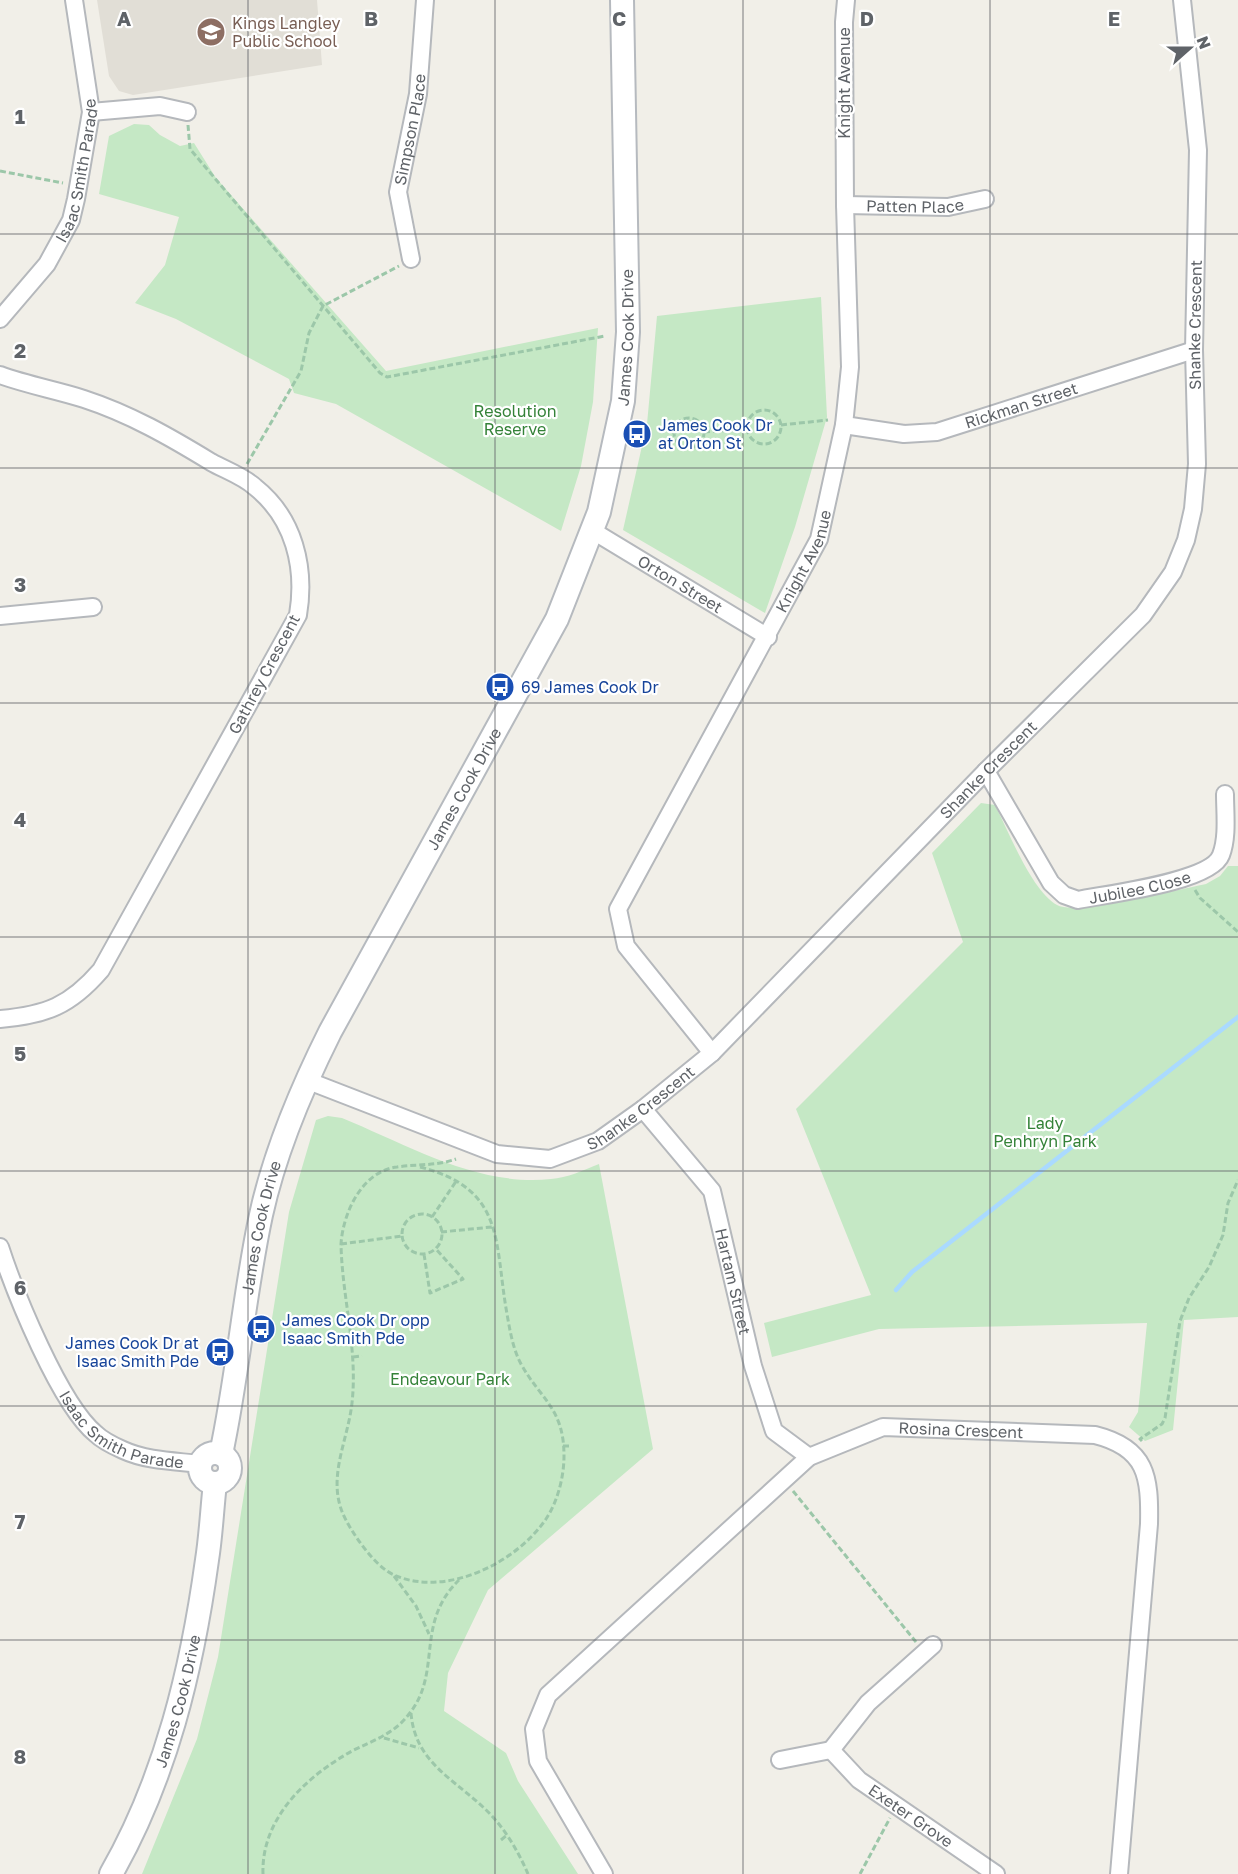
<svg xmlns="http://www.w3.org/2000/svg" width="1238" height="1874" font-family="'Golos Text',sans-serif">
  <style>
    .education { fill: #e1ded6 }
    .green { fill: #c5e8c5 }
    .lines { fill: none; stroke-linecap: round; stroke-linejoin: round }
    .stream { stroke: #aadaff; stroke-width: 4.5 }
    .street-casing { stroke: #b5b8bc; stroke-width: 20 }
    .secondary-casing { stroke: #b6babf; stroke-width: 26 }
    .path { stroke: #9cc7a9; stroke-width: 3; stroke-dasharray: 6 3; stroke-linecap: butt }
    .street { stroke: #fff; stroke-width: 16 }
    .secondary { stroke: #fff; stroke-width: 22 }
    .grid { fill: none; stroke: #5f6368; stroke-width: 1.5; stroke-opacity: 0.55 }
    .labels { text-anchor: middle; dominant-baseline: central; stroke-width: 4.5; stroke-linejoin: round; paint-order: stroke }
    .education-label { font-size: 16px; fill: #785e54; stroke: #fff; text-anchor: start }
    .street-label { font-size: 16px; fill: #5f6368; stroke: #fff }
    .park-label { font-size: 16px; fill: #348238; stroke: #fff }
    .transit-label { font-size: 16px; fill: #164399; stroke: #fff; text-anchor: start }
    .grid-label { font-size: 20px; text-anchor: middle; font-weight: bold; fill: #5f6368; stroke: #fff; stroke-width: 4.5; stroke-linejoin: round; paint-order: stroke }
  </style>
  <rect width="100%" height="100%" fill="#f1efe8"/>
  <!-- education -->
  <path class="education" d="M 97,0 L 317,0 L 322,65 L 133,95 L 119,91 L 109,76 Z"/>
  <!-- green -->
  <path class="green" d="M 134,124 L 149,125 L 160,135 L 180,146 L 194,143 L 216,178 L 386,371 L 598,328 L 593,402 L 581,466 L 561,531 L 336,404 L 294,393 L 289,379 L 176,319 L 135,303 L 165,265 L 179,217 L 99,194 L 109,136 Z
    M 821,297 L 827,417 L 795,527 L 765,613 L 623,530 L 647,424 L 657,316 Z
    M 981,803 L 995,805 C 1009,832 1031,890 1057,905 C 1076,916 1180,889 1206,884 L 1220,876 L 1228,866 L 1238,866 L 1238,1317 L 1184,1320 L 1173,1430 L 1145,1441 L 1129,1427 L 1138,1412 L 1147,1323 L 879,1329 L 772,1357 L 764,1323 L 871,1295 L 796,1109 L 963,942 L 932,853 Z
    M 328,1116 L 342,1118 C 408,1145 478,1187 551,1179 C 567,1178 584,1170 599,1164 L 653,1449 L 488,1590 L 448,1673 L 444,1711 L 506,1753 L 518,1781 L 578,1874 L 142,1874 L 197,1739 L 218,1657 L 289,1212 L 316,1120 Z"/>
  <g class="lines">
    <!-- stream -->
    <path class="stream" d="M 896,1290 L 912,1272 L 1238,1017"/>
    <!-- street casing -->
    <g class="street-casing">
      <g id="street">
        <path d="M 91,112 L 160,106 L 187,112"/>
        <path id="s1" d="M 845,205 L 948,207 L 985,199"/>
        <path id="s2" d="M 411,259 L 398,192 L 418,94 L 425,0"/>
        <path id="s3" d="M 0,319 L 47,264 L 71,220 L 76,199 L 91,112 L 74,0"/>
        <path d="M 0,375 C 27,385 56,390 84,399 C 130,414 170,437 211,462 C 225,470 243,476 255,487 C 294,518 306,567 298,615 L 101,970 C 70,1006 46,1015 0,1019"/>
        <path id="s4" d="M 844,425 L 904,434 L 937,432 L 1194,350"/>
        <path id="s5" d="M 593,531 L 768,637"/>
        <path d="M 0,616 L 93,607"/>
        <path id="s6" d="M 986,771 L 1051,883 L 1064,895 L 1078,900 C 1107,894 1211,882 1221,855 C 1228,837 1225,813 1225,794"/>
        <path id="s7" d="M 712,1053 L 626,946 L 618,909 L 819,539 L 844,425 L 850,367 L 845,205 L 844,22 L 846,0"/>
        <path id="s8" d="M 306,1080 L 497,1154 L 550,1159 L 598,1141 L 643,1109 L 712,1053 L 986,771 L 1143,615 L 1173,572 L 1186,540 L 1193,509 L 1197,464 L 1194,350 L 1198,150 L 1182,0"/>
        <path id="s9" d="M 643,1109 L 712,1191 L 753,1366 L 774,1431 L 809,1457"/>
        <path id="s10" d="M 0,1247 C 15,1293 60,1405 96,1434 C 103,1441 114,1446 123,1450 C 147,1461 174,1461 200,1464"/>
        <path d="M 831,1750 L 868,1703 L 933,1645"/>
        <path id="s11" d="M 780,1760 L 831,1750 L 859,1780 L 996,1874"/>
        <path id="s12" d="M 604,1874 L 538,1761 L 534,1729 L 548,1695 L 809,1457 L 883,1427 L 1095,1435 C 1147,1448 1150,1477 1149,1524 L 1119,1874"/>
      </g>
    </g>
    <!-- secondary casing -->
    <g class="secondary-casing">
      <g id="secondary">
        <circle cx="215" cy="1468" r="15"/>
        <path id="s13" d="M 221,1454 C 238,1375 244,1294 261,1215 C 275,1151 301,1090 330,1032 L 557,619 L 599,512 L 623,401 L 628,332 L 622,0"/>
        <path id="s14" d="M 111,1874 C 166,1778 192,1669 207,1560 C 211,1535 212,1509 215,1483"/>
      </g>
    </g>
    <!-- path -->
    <path class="path" d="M 188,125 L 190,149 L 380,373 L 387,377 L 605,336
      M 0,171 L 63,183
      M747 427a17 17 0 1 1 34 0a17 17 0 1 1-34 0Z
      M674 433a15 15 0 1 1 30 0a15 15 0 1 1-30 0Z
      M 781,425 L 828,420
      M 704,432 L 747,429
      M 247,464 L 301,371 L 309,333 L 323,306 L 399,266
      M 1195,890 L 1200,898 L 1238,932
      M 420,1167 C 506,1189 494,1242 507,1314 C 510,1331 513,1349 521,1364 C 541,1400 564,1408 564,1456 C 564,1476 558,1501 546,1519 C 516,1563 446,1598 394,1575 C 375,1567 351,1532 343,1514 C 327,1477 348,1440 352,1403 C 358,1349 342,1297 341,1244 C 343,1213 362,1171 397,1167 C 417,1164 437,1166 456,1159
      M402 1234a20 20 0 1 1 40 0a20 20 0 1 1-40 0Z
      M 432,1217 L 457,1180
      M 441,1232 L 492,1227
      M 341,1244 L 402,1236
      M 424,1254 L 430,1293 L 463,1279 L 435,1248
      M 353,1357 L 362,1356
      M 1142,1441 L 1140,1439 L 1162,1424 L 1165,1418 L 1180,1321 L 1189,1298 L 1209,1267 L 1223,1235 L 1228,1203 L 1238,1180
      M 563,1446 L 572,1446
      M 793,1491 L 916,1642
      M 394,1576 L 416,1606 L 429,1634
      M 411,1713 C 415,1765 459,1781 491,1815 C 507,1832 519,1853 528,1874
      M 384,1738 L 419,1748
      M 501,1840 L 507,1835
      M 263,1874 C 261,1818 307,1776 352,1751 C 374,1740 394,1734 409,1714 C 443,1672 414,1624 459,1580
      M 860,1874 L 890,1818"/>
    <!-- street -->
    <use href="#street" class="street"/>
    <!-- secondary -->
    <use href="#secondary" class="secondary"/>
  </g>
  <!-- grid -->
  <path class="grid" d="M 248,0 L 248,1874M 495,0 L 495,1874M 743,0 L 743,1874M 990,0 L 990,1874M 0,234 L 1238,234M 0,468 L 1238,468M 0,703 L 1238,703M 0,937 L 1238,937M 0,1171 L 1238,1171M 0,1406 L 1238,1406M 0,1640 L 1238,1640"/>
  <!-- icons -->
  <defs>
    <g id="school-disc" transform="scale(1.5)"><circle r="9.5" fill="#8d6e63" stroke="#fff"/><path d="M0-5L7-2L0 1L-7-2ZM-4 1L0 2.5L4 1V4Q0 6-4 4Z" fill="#fff"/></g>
    <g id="bus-disc" transform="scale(1.5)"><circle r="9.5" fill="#1a4fb4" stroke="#fff"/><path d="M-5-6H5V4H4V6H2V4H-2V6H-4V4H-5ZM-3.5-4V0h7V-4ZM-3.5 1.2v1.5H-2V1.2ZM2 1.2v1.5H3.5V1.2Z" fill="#fff"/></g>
  </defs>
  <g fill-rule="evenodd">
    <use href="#school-disc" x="211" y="32"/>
    <use href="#bus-disc" x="637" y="434"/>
    <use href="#bus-disc" x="500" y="687"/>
    <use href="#bus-disc" x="261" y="1329"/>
    <use href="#bus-disc" x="220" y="1352"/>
  </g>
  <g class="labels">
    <!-- education labels -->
    <g class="education-label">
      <text x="232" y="23">Kings Langley<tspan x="232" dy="18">Public School</tspan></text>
    </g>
    <!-- street labels -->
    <g class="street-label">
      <text transform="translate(844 83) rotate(-90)">Knight Avenue</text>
      <text stroke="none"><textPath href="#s2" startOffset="132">Simpson Place</textPath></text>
      <text stroke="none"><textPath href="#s3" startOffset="172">Isaac Smith Parade</textPath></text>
      <text stroke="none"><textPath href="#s1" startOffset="70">Patten Place</textPath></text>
      <text stroke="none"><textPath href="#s8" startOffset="1371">Shanke Crescent</textPath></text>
      <text stroke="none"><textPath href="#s13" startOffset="1202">James Cook Drive</textPath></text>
      <text stroke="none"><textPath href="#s4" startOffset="182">Rickman Street</textPath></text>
      <text stroke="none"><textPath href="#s7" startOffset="570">Knight Avenue</textPath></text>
      <text stroke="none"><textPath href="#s5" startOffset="102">Orton Street</textPath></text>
      <text transform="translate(264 674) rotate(-62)">Gathrey Crescent</text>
      <text stroke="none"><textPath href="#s8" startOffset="849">Shanke Crescent</textPath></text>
      <text stroke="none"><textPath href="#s13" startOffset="716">James Cook Drive</textPath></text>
      <text stroke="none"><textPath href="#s6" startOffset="225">Jubilee Close</textPath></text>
      <text stroke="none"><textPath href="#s8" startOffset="363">Shanke Crescent</textPath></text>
      <text stroke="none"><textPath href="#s13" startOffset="230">James Cook Drive</textPath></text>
      <text stroke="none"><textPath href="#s9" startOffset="200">Hartam Street</textPath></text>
      <text stroke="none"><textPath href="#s10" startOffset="232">Isaac Smith Parade</textPath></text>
      <text stroke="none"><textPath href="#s12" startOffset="711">Rosina Crescent</textPath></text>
      <text stroke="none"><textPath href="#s14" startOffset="186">James Cook Drive</textPath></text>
      <text stroke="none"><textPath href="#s11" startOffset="156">Exeter Grove</textPath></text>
    </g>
    <!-- park labels -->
    <g class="park-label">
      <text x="515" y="411">Resolution<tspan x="515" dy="18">Reserve</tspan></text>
      <text x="1045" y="1123">Lady<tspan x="1045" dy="18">Penhryn Park</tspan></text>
      <text x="450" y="1379">Endeavour Park</text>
    </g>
    <!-- transit labels -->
    <g class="transit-label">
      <text x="658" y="425">James Cook Dr<tspan x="658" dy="18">at Orton St</tspan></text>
      <text x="521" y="687">69 James Cook Dr</text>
      <text x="282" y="1320">James Cook Dr opp<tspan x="282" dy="18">Isaac Smith Pde</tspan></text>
      <text x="199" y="1343" text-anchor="end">James Cook Dr at<tspan x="199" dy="18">Isaac Smith Pde</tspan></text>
    </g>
  </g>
  <g class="grid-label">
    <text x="124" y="26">A</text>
    <text x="371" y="26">B</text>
    <text x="619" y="26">C</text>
    <text x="867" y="26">D</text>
    <text x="1114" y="26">E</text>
    <text x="20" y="124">1</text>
    <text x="20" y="358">2</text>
    <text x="20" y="592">3</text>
    <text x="20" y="827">4</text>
    <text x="20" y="1061">5</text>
    <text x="20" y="1295">6</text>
    <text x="20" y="1529">7</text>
    <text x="20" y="1764">8</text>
  </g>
  <!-- north arrow -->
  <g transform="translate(1190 48) rotate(69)" stroke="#ffffff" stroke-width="4.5" paint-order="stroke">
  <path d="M0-4.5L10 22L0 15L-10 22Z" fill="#5f6368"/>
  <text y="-9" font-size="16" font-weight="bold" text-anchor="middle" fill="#5f6368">N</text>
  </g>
</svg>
